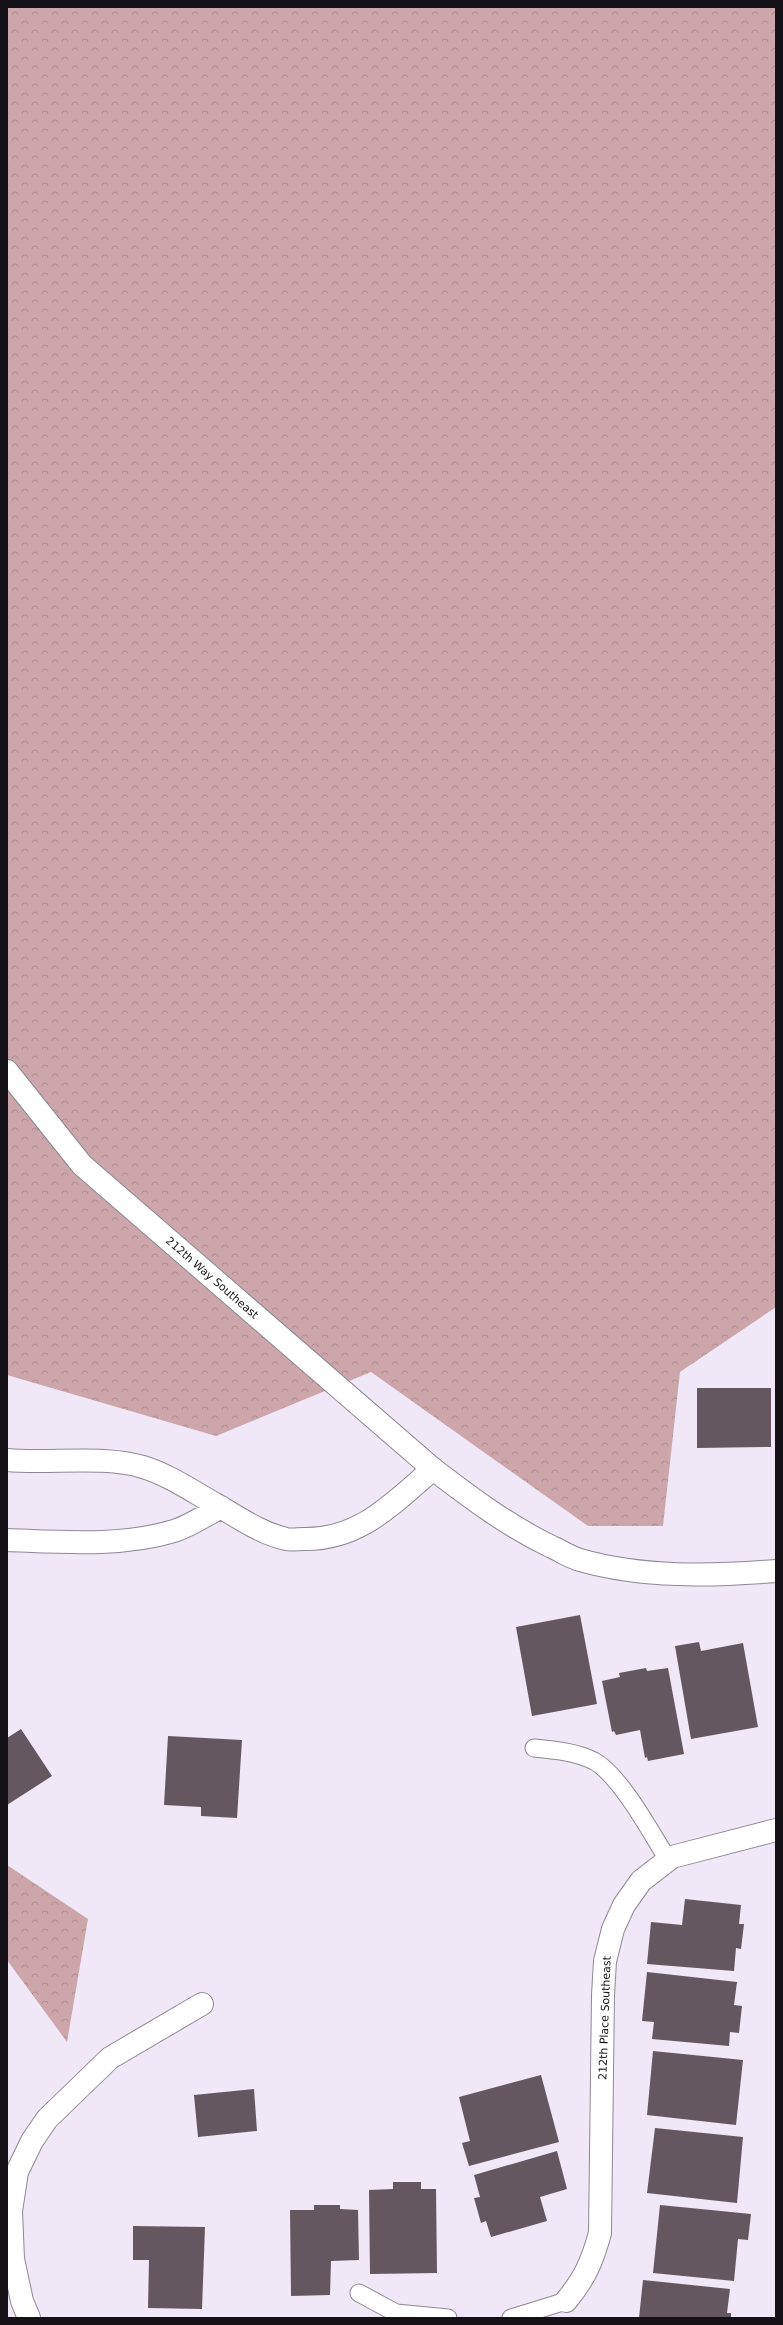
<svg xmlns="http://www.w3.org/2000/svg" width="783" height="2325" font-family="'DejaVu Sans',sans-serif">
  <style>
    .forest { fill: url(#forest-crowns) }
    .building { fill: #64575f }
    .lines { fill: none; stroke-linecap: round; stroke-linejoin: round }
    .service-casing { stroke: #8e8794; stroke-width: 19 }
    .minor-casing { stroke: #8e8794; stroke-width: 24 }
    .tertiary-casing { stroke: #8e8794; stroke-width: 24 }
    .service { stroke: #fff; stroke-width: 17 }
    .minor { stroke: #fff; stroke-width: 22 }
    .tertiary { stroke: #fff; stroke-width: 22 }
    .labels { text-anchor: middle; dominant-baseline: central; stroke-width: 4; stroke-linejoin: round; paint-order: stroke }
    .street-label { font-size: 11px; fill: #151217; stroke: #fff }
  </style>
  <defs>
    <pattern id="forest-crowns" width="20" height="18" patternUnits="userSpaceOnUse"><rect width="20" height="18" fill="#cca6ab"/><path d="M2 6a3 3 0 1 1 6 0M12 15a3 3 0 1 1 6 0" fill="none" stroke="#ae8e92"/></pattern>
  </defs>
  <rect width="100%" height="100%" fill="#f0e8f6"/>
  <!-- forest -->
  <path class="forest" d="M 7,7 L 776,7 L 776,1307 L 680,1372 L 663,1526 L 588,1526 L 371,1372 L 216,1436 L 7,1375 Z
    M 7,1865 L 88,1919 L 67,2042 L 7,1960 Z"/>
  <!-- building -->
  <path class="building" d="M 697,1388 L 771,1388 L 771,1447 L 697,1448 Z
    M 580,1615 L 597,1704 L 532,1716 L 516,1627 Z
    M 699,1642 L 701,1651 L 743,1643 L 758,1727 L 691,1739 L 675,1646 Z
    M 646,1668 L 647,1671 L 668,1668 L 684,1754 L 648,1761 L 647,1757 L 645,1758 L 640,1730 L 616,1735 L 614,1731 L 612,1732 L 602,1681 L 620,1677 L 619,1673 Z
    M 21,1729 L 52,1776 L 7,1805 L 7,1738 Z
    M 168,1736 L 242,1740 L 237,1818 L 201,1816 L 201,1807 L 164,1805 Z
    M 685,1899 L 741,1905 L 739,1924 L 744,1924 L 741,1949 L 736,1948 L 734,1971 L 647,1964 L 651,1922 L 682,1925 Z
    M 647,1972 L 737,1982 L 734,2005 L 742,2006 L 739,2033 L 730,2032 L 729,2046 L 652,2039 L 654,2022 L 642,2021 Z
    M 653,2051 L 743,2060 L 736,2125 L 647,2115 Z
    M 541,2075 L 559,2142 L 469,2166 L 462,2143 L 470,2141 L 459,2097 Z
    M 254,2089 L 257,2131 L 198,2137 L 194,2095 Z
    M 655,2128 L 743,2137 L 737,2203 L 647,2193 Z
    M 557,2151 L 567,2189 L 540,2197 L 547,2221 L 491,2237 L 486,2221 L 481,2223 L 474,2198 L 480,2197 L 474,2175 Z
    M 393,2182 L 421,2182 L 421,2189 L 436,2189 L 437,2273 L 370,2274 L 369,2190 L 393,2189 Z
    M 314,2205 L 340,2205 L 340,2209 L 358,2210 L 359,2260 L 331,2261 L 330,2295 L 291,2296 L 290,2210 L 314,2210 Z
    M 660,2205 L 751,2214 L 748,2240 L 738,2239 L 734,2281 L 653,2273 Z
    M 133,2226 L 205,2227 L 202,2309 L 148,2308 L 149,2260 L 133,2260 Z
    M 643,2280 L 730,2289 L 727,2313 L 731,2313 L 731,2318 L 639,2318 Z"/>
  <g class="lines">
    <!-- service casing -->
    <g class="service-casing">
      <path id="service" d="M 534,1748 C 555,1750 576,1752 594,1761 C 620,1775 652,1834 668,1860
        M 359,2293 L 396,2313 L 448,2318
        M 511,2318 L 566,2301"/>
    </g>
    <!-- minor casing -->
    <g class="minor-casing">
      <path id="minor" d="M 7,1460 C 49,1464 104,1455 143,1467 C 169,1475 192,1491 215,1504 C 238,1517 260,1533 286,1539 C 291,1540 298,1539 304,1539 C 360,1540 393,1503 433,1469
        M 7,1540 C 62,1542 121,1547 174,1531 C 190,1526 206,1515 221,1507
        M 566,2301 C 585,2278 592,2262 600,2233 L 603,1995 L 605,1961 L 613,1929 L 624,1905 L 641,1881 L 672,1857 L 776,1830
        M 29,2318 L 22,2301 L 13,2259 L 11,2211 L 17,2172 L 32,2141 L 47,2119 L 110,2058 L 202,2004"/>
    </g>
    <!-- tertiary casing -->
    <g class="tertiary-casing">
      <path id="tertiary" d="M 7,1071 L 82,1165 L 433,1469 C 471,1498 508,1526 552,1547 C 561,1551 570,1557 580,1560 C 643,1578 711,1576 776,1571"/>
    </g>
    <!-- service -->
    <use href="#service" class="service"/>
    <!-- minor -->
    <use href="#minor" class="minor"/>
    <!-- tertiary -->
    <use href="#tertiary" class="tertiary"/>
  </g>
  <g class="labels">
    <!-- street labels -->
    <g class="street-label">
      <text transform="translate(212 1278) rotate(41)">212th Way Southeast</text>
      <text transform="translate(605 2018) rotate(-88)">212th Place Southeast</text>
    </g>
  </g>
  <!-- border -->
  <rect width="783" height="2325" fill="none" stroke="#151217" stroke-width="16"/>
</svg>
